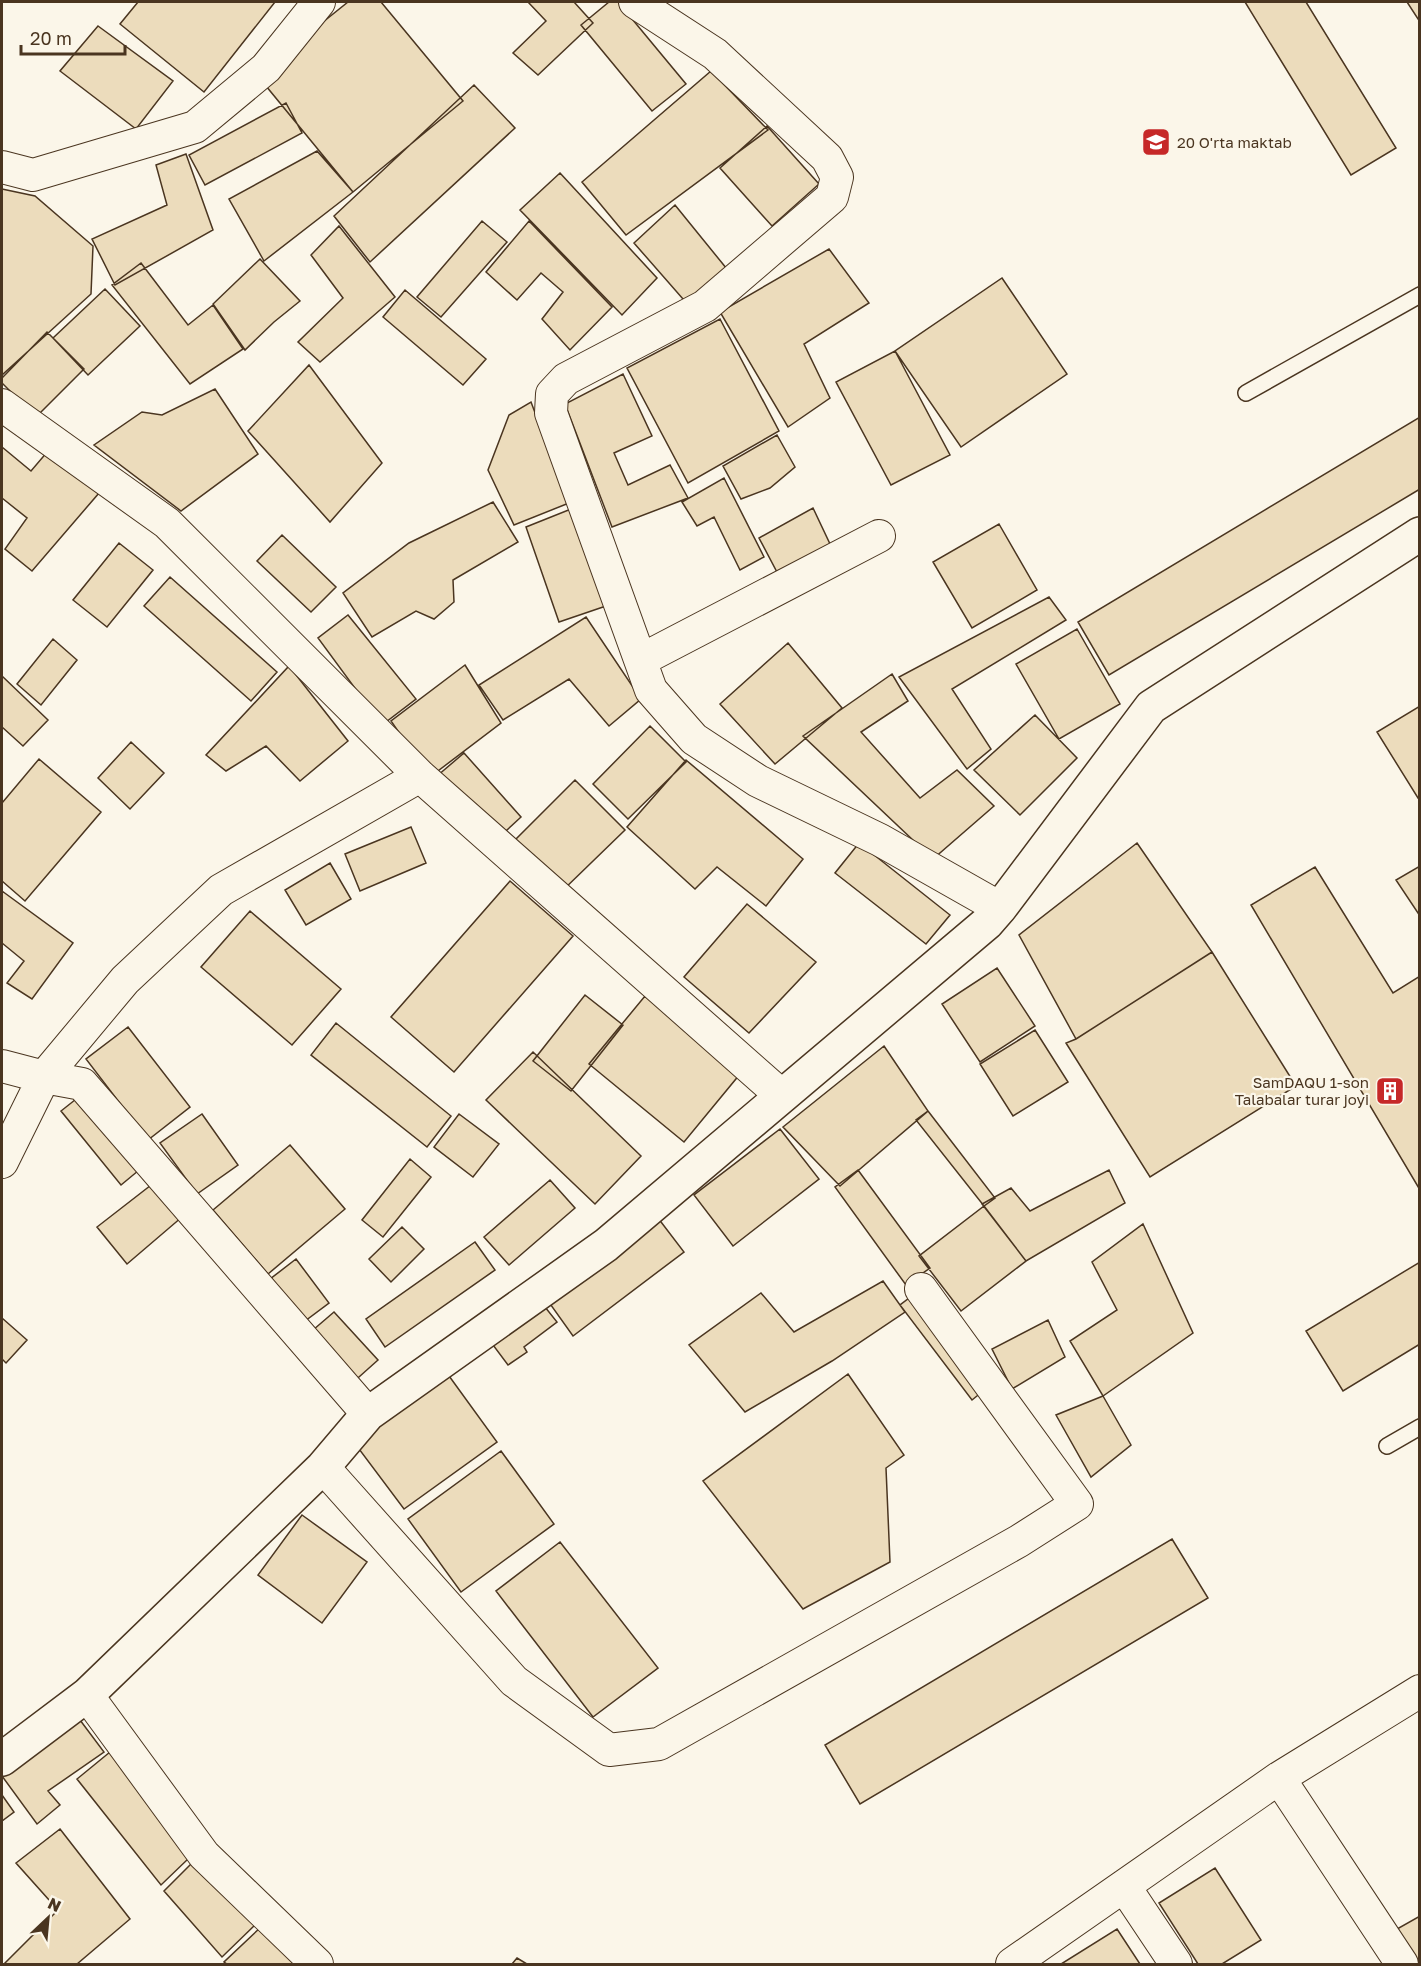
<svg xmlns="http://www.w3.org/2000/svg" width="1421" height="1966" font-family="'Golos Text',sans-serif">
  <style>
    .building { fill: #ecdcbc; stroke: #4a3520; stroke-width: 1.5 }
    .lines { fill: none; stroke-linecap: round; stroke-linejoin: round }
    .lane-casing { stroke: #4a3520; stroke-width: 18 }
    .street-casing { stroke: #4a3520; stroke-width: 34 }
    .secondary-casing { stroke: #4a3520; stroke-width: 36 }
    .lane { stroke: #fbf6e9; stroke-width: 15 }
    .street { stroke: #fbf6e9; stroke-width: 32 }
    .secondary { stroke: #fbf6e9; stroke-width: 33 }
    .labels { text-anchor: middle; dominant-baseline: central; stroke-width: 4.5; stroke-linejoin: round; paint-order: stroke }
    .poi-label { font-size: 15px; fill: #4a3520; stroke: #fbf6e9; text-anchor: start }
  </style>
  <rect width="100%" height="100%" fill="#fbf6e9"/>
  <!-- building -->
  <path class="building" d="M 138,2 L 275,2 L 204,92 L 120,24 Z
    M 348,2 L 381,2 L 463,101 L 353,192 L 257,75 Z
    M 528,2 L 574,2 L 593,23 L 538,75 L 513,53 L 546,21 Z
    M 609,2 L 618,2 L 686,84 L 652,111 L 581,25 Z
    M 1245,2 L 1306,2 L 1396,148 L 1351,175 Z
    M 1407,2 L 1420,2 L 1420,22 Z
    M 98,26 L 173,81 L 136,129 L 60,71 Z
    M 711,71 L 768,130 L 626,235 L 582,182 Z
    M 474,85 L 515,128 L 370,262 L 334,216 Z
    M 286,103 L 302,133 L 205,185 L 189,155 Z
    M 767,126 L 819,184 L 772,226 L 720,168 Z
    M 317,151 L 353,192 L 264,261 L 229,199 Z
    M 186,154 L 213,230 L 115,285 L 92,239 L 167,205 L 156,165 Z
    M 560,173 L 657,278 L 622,315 L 520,210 Z
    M 2,189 L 35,196 L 93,246 L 91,294 L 2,375 Z
    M 675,205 L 731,274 L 690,307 L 634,243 Z
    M 482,221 L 507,242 L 441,317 L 417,297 Z
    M 529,221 L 612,307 L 570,350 L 542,319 L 563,292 L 541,273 L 517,300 L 486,272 Z
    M 339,226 L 395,297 L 320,362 L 298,342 L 343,298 L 311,255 Z
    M 829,249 L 869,303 L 804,344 L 830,398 L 788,427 L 720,312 Z
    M 260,259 L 300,301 L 274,322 L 245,350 L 213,304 Z
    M 141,263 L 188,325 L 213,305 L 243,349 L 190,384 L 112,285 Z
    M 1002,278 L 1067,374 L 961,447 L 895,351 Z
    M 105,289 L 140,326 L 88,375 L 53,338 Z
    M 405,290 L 486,359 L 463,385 L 383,317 Z
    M 720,319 L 779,431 L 688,483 L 627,368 Z
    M 47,332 L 84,369 L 36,417 L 2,383 L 2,378 Z
    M 895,351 L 950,455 L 891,485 L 836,382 Z
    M 309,365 L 382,463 L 330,522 L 248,431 Z
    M 623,374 L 652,436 L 614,453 L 628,485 L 670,465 L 688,498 L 612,527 L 565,404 Z
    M 215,389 L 258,454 L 181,511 L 94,445 L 142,412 L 162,415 Z
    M 531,402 L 569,503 L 514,525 L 488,470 L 509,415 Z
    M 1420,417 L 1420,489 L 1109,675 L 1078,622 Z
    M 777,435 L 795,467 L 770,488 L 741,499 L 723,466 Z
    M 2,447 L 31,471 L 48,451 L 99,493 L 32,571 L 5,549 L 27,518 L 2,498 Z
    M 724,478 L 764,557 L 740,570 L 714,517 L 697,526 L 682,502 Z
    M 493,502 L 518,542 L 453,580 L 454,602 L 434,619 L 416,611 L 372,637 L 343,593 L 409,543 Z
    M 813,508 L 830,544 L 778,574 L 759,538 Z
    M 571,509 L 606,606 L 559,622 L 526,527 Z
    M 999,524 L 1037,590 L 972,628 L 933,562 Z
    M 282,535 L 336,587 L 311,612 L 257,561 Z
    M 119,543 L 153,570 L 107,627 L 73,600 Z
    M 170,577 L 277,672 L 251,701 L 144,606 Z
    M 1049,597 L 1066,620 L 952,689 L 991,749 L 967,769 L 899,677 Z
    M 348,615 L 416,699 L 382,725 L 318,638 Z
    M 586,617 L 641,699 L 609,726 L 569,679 L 503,720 L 479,685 Z
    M 1077,629 L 1120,704 L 1059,739 L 1016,664 Z
    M 53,639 L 77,660 L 41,705 L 17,684 Z
    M 788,643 L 842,708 L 775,764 L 720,704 Z
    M 465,665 L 501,723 L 430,777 L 391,721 Z
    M 289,666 L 348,741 L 300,781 L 266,746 L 226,771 L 206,755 Z
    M 892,674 L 908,701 L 861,732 L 920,798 L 957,770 L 994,806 L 933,859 L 803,736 Z
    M 2,676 L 48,720 L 23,746 L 2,727 Z
    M 1420,706 L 1420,797 L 1418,798 L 1377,732 Z
    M 1035,715 L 1077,758 L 1020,815 L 974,770 Z
    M 650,726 L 686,762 L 628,819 L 593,784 Z
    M 131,742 L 164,773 L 130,809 L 98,778 Z
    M 464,753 L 521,817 L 495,841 L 437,776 Z
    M 39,759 L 101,812 L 25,901 L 2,881 L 2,803 Z
    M 686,760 L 803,859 L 766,906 L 717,867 L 695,889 L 627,827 Z
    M 575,780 L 625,830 L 559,894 L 510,845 Z
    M 411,827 L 426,863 L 360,891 L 345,854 Z
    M 859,843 L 950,915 L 926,944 L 835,873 Z
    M 1137,843 L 1212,952 L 1076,1039 L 1019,935 Z
    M 330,863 L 351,899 L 306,925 L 285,890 Z
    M 1420,866 L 1420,916 L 1396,880 Z
    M 1315,867 L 1393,993 L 1420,976 L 1420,1190 L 1251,905 Z
    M 510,881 L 573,936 L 454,1072 L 391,1017 Z
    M 2,891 L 73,943 L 32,999 L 7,983 L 24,961 L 2,943 Z
    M 747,904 L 816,962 L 749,1033 L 684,977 Z
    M 250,911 L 341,989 L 292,1045 L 201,967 Z
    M 1212,952 L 1296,1086 L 1150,1177 L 1066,1043 L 1076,1039 Z
    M 997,968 L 1035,1026 L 980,1062 L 942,1004 Z
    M 585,995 L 623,1025 L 571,1091 L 533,1061 Z
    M 645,996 L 740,1074 L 684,1142 L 589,1064 Z
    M 336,1023 L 451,1116 L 427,1147 L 311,1055 Z
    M 128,1027 L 190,1107 L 148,1140 L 86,1059 Z
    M 1035,1030 L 1068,1082 L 1013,1116 L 980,1064 Z
    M 884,1046 L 928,1111 L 840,1186 L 783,1127 Z
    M 533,1052 L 641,1156 L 595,1204 L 486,1100 Z
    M 85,1092 L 144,1166 L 121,1185 L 61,1111 Z
    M 928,1111 L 995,1198 L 984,1206 L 916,1120 Z
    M 202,1114 L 238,1165 L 197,1194 L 160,1143 Z
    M 459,1114 L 499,1144 L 473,1177 L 434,1147 Z
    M 780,1129 L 819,1179 L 733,1246 L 694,1195 Z
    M 290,1145 L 345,1209 L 268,1274 L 213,1210 Z
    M 410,1159 L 431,1177 L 383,1237 L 362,1220 Z
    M 858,1170 L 930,1268 L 906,1285 L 835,1187 Z
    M 1109,1170 L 1125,1203 L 1026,1261 L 982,1204 L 1011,1188 L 1030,1211 Z
    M 550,1180 L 575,1208 L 509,1265 L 484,1237 Z
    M 155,1182 L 182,1217 L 127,1264 L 97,1227 Z
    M 984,1206 L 1026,1261 L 961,1311 L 919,1256 Z
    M 658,1218 L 684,1252 L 573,1336 L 548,1301 Z
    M 1143,1224 L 1193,1333 L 1103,1396 L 1070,1341 L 1117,1310 L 1092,1262 Z
    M 402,1227 L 424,1249 L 391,1282 L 369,1259 Z
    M 475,1242 L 495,1270 L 385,1347 L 366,1319 Z
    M 296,1259 L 329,1303 L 293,1330 L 261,1286 Z
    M 1420,1262 L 1420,1344 L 1343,1391 L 1306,1331 Z
    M 883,1281 L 905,1312 L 832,1361 L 745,1412 L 689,1345 L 761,1293 L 794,1332 Z
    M 921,1289 L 993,1383 L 972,1400 L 900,1305 Z
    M 545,1307 L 557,1322 L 524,1347 L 527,1352 L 508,1365 L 493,1345 Z
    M 334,1312 L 378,1360 L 350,1385 L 306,1336 Z
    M 2,1318 L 27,1340 L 6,1363 L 2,1359 Z
    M 1048,1320 L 1065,1357 L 1012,1389 L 992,1349 Z
    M 444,1369 L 497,1442 L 404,1509 L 350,1437 Z
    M 848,1374 L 904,1455 L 886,1468 L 890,1562 L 803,1609 L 703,1481 Z
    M 1103,1396 L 1131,1445 L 1091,1477 L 1056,1415 Z
    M 501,1451 L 554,1524 L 461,1592 L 408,1519 Z
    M 302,1515 L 367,1562 L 322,1623 L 258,1575 Z
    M 1172,1539 L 1208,1598 L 860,1804 L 825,1745 Z
    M 560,1542 L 658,1668 L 593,1717 L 496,1591 Z
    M 77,1716 L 104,1752 L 48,1791 L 60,1805 L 37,1824 L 2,1776 L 2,1771 Z
    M 110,1752 L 188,1859 L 161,1885 L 77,1779 Z
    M 2,1795 L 14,1812 L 2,1821 Z
    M 60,1829 L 130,1919 L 77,1964 L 4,1964 L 58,1910 L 16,1863 Z
    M 194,1861 L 256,1924 L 222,1957 L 164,1891 Z
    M 1215,1868 L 1261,1940 L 1222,1964 L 1198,1964 L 1159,1903 Z
    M 1420,1916 L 1420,1964 L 1418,1964 L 1397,1929 Z
    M 262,1926 L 303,1964 L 227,1964 L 224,1962 Z
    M 1117,1929 L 1140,1964 L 1061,1964 Z
    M 517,1958 L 527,1964 L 512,1964 Z"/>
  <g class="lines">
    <!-- lane casing -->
    <g class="lane-casing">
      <path id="lane" d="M 1246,393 L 1420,295
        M 1387,1446 L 1420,1427"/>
    </g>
    <!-- street casing -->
    <g class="street-casing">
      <path id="street" d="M 635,2 L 715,54 L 827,158 L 837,177 L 832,197 L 705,306 L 566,379 L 552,394 L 551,413 L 651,690 L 694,739 L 758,781 L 880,840 L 1000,908
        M 2,167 L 33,175 L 195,127 L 266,68 L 319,2
        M 2,405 L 167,523 L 420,776 L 782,1096
        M 641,660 L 879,536
        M 2,1066 L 44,1077 L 82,1084 L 368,1414
        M 2,1162 L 44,1077 L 125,980 L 221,890 L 420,776
        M 323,1467 L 514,1681 L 609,1750 L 659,1744 L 1019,1541 L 1077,1504 L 921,1289
        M 87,1695 L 204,1855 L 317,1964
        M 1279,1778 L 1420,1691
        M 1124,1886 L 1176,1964
        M 1012,1964 L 1279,1778 L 1402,1964"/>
    </g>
    <!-- secondary casing -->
    <g class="secondary-casing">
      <path id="secondary" d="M 2,1759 L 87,1695 L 323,1467 L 368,1414 L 606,1245 L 987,923 L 1000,908 L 1151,707 L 1420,534"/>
    </g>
    <!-- lane -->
    <use href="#lane" class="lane"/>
    <!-- street -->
    <use href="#street" class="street"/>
    <!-- secondary -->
    <use href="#secondary" class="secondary"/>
  </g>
  <!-- icons -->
  <defs>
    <g id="school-square" transform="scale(1.5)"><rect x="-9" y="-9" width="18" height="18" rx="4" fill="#c62828" stroke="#fbf6e9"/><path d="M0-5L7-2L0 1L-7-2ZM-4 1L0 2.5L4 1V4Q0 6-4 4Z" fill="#fff"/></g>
    <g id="building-square" transform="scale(1.5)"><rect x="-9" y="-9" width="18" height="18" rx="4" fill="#c62828" stroke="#fbf6e9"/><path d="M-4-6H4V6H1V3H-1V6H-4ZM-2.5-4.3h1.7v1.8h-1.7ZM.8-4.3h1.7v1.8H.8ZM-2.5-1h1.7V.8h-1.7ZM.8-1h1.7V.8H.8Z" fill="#fff"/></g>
  </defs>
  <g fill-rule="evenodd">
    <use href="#school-square" x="1156" y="142"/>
    <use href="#building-square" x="1390" y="1091"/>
  </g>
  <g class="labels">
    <!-- poi labels -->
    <g class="poi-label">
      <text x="1177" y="142">20 O'rta maktab</text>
      <text x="1369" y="1082" text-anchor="end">SamDAQU 1-son<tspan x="1369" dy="17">Talabalar turar joyi</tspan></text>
    </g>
  </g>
  <!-- border -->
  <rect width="1421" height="1966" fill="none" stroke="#4a3520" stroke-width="6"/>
  <!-- north arrow -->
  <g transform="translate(48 1918) rotate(26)" stroke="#fbf6e9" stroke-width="4.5" paint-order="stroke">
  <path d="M0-4.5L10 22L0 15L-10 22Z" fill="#4a3520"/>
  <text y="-9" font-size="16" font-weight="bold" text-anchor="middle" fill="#4a3520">N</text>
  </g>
  <!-- scale -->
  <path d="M21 45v9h104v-9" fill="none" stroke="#4a3520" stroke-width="3"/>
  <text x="30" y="45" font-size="18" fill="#4a3520" stroke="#fbf6e9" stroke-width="4.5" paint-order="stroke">20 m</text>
</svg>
